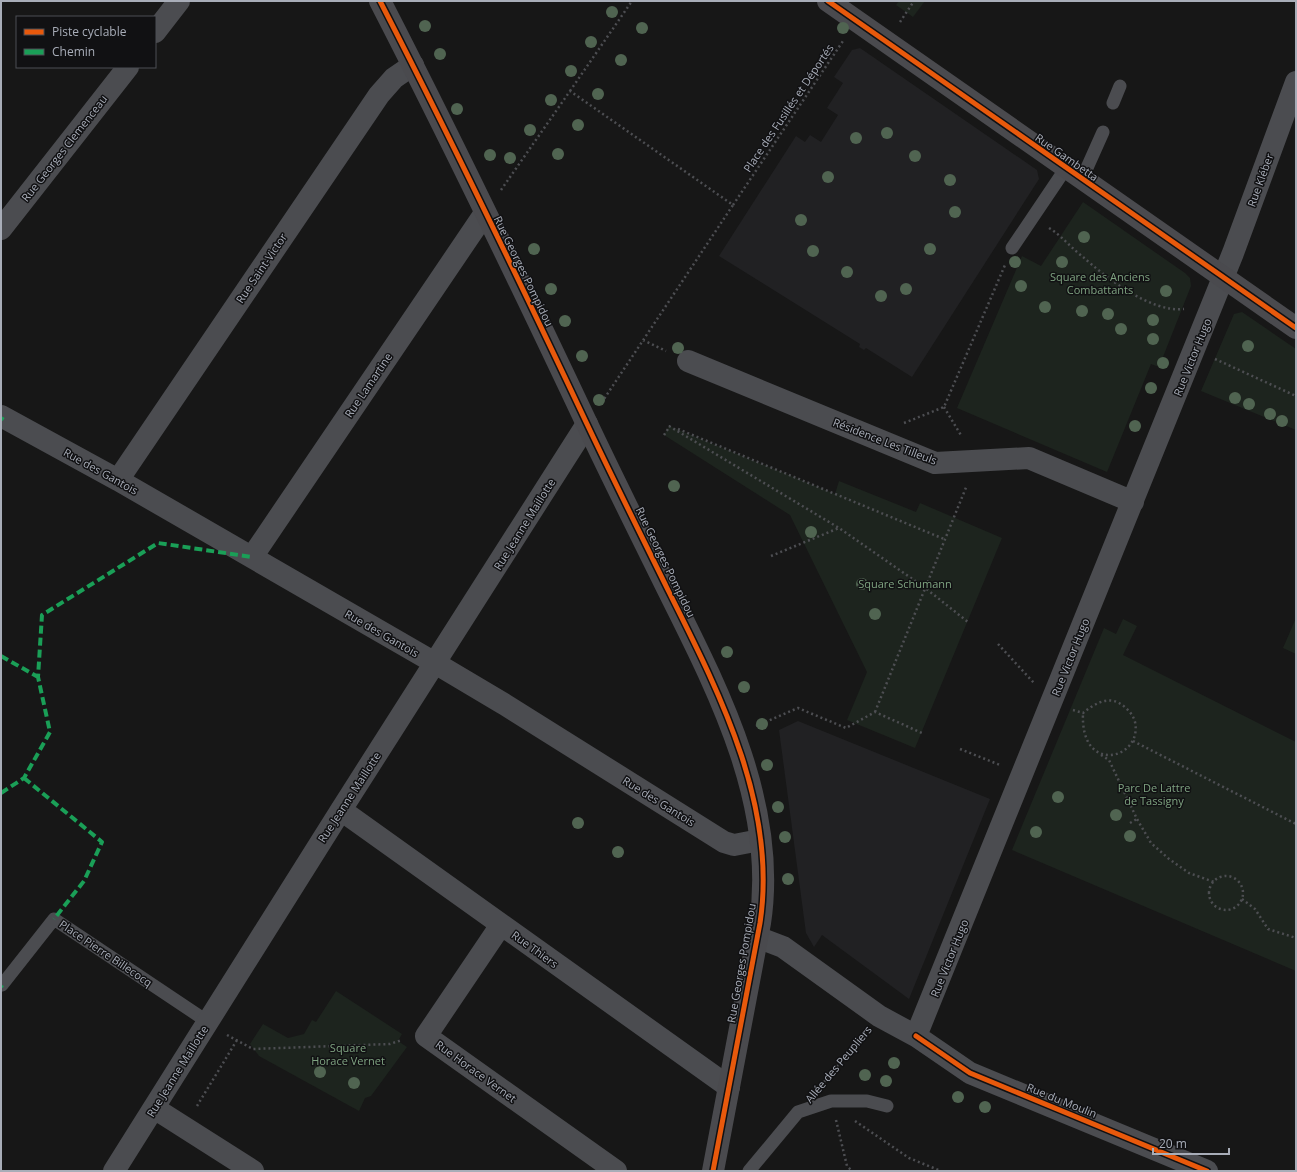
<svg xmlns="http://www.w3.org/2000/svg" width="1297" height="1172" font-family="'Open Sans',sans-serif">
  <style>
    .built { fill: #212123 }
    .green { fill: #1d241e }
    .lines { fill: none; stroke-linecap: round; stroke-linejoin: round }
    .path { stroke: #4d4e52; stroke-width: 2.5; stroke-dasharray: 2 3; stroke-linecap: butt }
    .lane { stroke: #4b4c50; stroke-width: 13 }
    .street { stroke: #4b4c50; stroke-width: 22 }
    .secondary { stroke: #4a4a4e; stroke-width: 22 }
    .quiet { stroke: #1a9f57; stroke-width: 4; stroke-dasharray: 8 4; stroke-linecap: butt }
    .cycleway-casing { stroke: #111113; stroke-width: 8 }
    .cycleway { stroke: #e8590c; stroke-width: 5 }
    .tree { fill: #506451 }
    .labels { text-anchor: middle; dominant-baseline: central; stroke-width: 3; stroke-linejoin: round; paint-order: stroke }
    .street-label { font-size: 11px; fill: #a8adb8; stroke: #111113 }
    .park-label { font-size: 11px; fill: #7fa381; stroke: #111113 }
  </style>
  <rect width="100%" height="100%" fill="#171717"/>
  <!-- built -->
  <path class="built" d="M 860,48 L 1037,170 L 1039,179 L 912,377 L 866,348 L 864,350 L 859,347 L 860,344 L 719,256 L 796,136 L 805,142 L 810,135 L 821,142 L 838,115 L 827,108 L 843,83 L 834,77 L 852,50 Z
    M 798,721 L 990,799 L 909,999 L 822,935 L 814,947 L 806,933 L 779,730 Z"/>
  <!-- green -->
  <path class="green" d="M 899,1 L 925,1 L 913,17 L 896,5 Z
    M 1083,202 L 1185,273 L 1190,278 L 1191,286 L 1159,367 L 1151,364 L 1107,472 L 957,408 L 1022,256 L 1041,266 Z
    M 1242,312 L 1296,349 L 1296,430 L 1201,391 L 1234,314 Z
    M 669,426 L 835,494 L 839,481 L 916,512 L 920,503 L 1002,538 L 915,748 L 847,720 L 867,672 L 790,515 L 664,435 Z
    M 1296,618 L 1296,654 L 1283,648 Z
    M 1123,619 L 1137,626 L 1123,655 L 1296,742 L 1296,971 L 1012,850 L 1104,628 L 1116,634 Z
    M 336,991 L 402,1034 L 398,1041 L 407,1047 L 371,1096 L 365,1098 L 359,1111 L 259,1056 L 250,1044 L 263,1024 L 288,1038 L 304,1034 L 312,1020 L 316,1022 Z"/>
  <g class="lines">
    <!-- path -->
    <path class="path" d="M 900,22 L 914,1
      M 570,91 L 632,1
      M 501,190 L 570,91 L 733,205 L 602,402
      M 733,205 L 843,41
      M 1049,228 C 1062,236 1070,247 1082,256 C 1105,277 1151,313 1184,309
      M 643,340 L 666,351
      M 1215,359 L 1296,396
      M 944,407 L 962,437
      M 904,423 L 944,407 L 1005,265
      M 669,426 L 839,528 L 924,587 L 968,622
      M 678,429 L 944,539
      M 664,435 L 670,426
      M 771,556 L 839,528
      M 998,644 L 1034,683
      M 1073,710 L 1083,713 C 1093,705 1106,696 1119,703 C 1126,707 1133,714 1135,722 C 1143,759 1080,776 1083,713
      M 875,712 L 967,485
      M 756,726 L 798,708 L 846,728 L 875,712 L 922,733
      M 1133,741 L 1296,824
      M 960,749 L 1000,765
      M 1101,755 L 1109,760 L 1137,819 L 1151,843 L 1169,859 L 1189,873 L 1214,882
      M 1130,823 L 1137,819
      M1209 893a17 17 0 1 1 34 0a17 17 0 1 1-34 0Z
      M 1242,899 L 1255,909 L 1268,929 L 1296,938
      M 227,1035 L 253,1049 L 390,1044 L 402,1040
      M 824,1082 L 864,1034
      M 197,1106 L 237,1040
      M 836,1120 L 847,1166 L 852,1171
      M 855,1121 L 909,1158 L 941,1171"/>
    <!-- lane -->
    <path class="lane" d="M 1113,103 L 1120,86
      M 1082,179 L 1103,132
      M 1012,248 L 1066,168
      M 2,985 L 54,919 L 208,1022
      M 749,1171 L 798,1112 L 831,1101 L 867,1101 L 887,1106"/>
    <!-- street -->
    <path class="street" d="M 155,32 L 179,1
      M 1,229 L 128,67
      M 688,361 L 935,463 L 1029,458 L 1133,502
      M 1,416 L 118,480 L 435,663 L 504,704 L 724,842 L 734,845 L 760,840
      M 118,480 L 379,95 L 394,78 L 413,65
      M 252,557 L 485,213
      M 341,810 L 729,1087
      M 501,925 L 426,1036 L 616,1171
      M 757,937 L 783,947 L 879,1016 L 916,1036 L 970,1073 L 1207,1171
      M 916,1036 L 1233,253 L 1296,82
      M 154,1108 L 253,1171
      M 114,1171 L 341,810 L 587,424"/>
    <!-- secondary -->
    <path class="secondary" d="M 380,1 C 452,141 520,282 587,424 C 613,479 640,533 667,588 C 718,690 778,805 760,923 L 713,1171
      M 828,1 L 1296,328"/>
    <!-- quiet -->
    <path class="quiet" d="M 1,420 L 3,417
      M 1,656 L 38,677
      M 24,778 L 102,842 L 84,881 L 54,919
      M 1,793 L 24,778 L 50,732 L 38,677 L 42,615 L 158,543 L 252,557
      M 1,987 L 2,985"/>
    <!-- cycleway casing -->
    <g class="cycleway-casing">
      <path id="cycleway" d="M 380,1 C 452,141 520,282 587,424 C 613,479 640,533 667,588 C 718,690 778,805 760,923 L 713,1171
        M 828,1 L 1296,328
        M 916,1036 L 970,1073 L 1207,1171"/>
    </g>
    <!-- cycleway -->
    <use href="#cycleway" class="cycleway"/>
  </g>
  <!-- trees -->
  <g class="tree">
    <circle cx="612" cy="12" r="6"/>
    <circle cx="425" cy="26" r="6"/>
    <circle cx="642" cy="28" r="6"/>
    <circle cx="843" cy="28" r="6"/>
    <circle cx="591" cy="42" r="6"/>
    <circle cx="440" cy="54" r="6"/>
    <circle cx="621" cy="60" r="6"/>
    <circle cx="571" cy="71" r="6"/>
    <circle cx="598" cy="94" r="6"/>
    <circle cx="551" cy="100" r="6"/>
    <circle cx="457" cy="109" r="6"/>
    <circle cx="578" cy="125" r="6"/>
    <circle cx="530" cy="130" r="6"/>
    <circle cx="887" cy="133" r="6"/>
    <circle cx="856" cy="138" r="6"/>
    <circle cx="558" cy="154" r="6"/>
    <circle cx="490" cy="155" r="6"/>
    <circle cx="915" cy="156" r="6"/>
    <circle cx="510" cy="158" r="6"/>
    <circle cx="828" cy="177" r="6"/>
    <circle cx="950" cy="180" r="6"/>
    <circle cx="955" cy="212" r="6"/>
    <circle cx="801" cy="220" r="6"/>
    <circle cx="1084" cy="237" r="6"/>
    <circle cx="534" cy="249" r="6"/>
    <circle cx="930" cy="249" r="6"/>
    <circle cx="813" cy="251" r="6"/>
    <circle cx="1015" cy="262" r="6"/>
    <circle cx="1062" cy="262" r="6"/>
    <circle cx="847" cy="272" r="6"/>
    <circle cx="1021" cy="286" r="6"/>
    <circle cx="551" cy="289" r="6"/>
    <circle cx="906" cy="289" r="6"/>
    <circle cx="1166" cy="291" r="6"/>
    <circle cx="881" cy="296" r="6"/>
    <circle cx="1045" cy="307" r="6"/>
    <circle cx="1082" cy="311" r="6"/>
    <circle cx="1108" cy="314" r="6"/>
    <circle cx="1153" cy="320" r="6"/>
    <circle cx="565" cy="321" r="6"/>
    <circle cx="1121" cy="329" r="6"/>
    <circle cx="1153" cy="339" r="6"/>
    <circle cx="1248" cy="346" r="6"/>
    <circle cx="678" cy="348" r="6"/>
    <circle cx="582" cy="356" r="6"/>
    <circle cx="1163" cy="363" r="6"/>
    <circle cx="1151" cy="388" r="6"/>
    <circle cx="1235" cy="398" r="6"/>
    <circle cx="599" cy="400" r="6"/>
    <circle cx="1249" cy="404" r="6"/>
    <circle cx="1270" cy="414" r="6"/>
    <circle cx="1282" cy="421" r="6"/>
    <circle cx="1135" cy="426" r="6"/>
    <circle cx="674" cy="486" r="6"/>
    <circle cx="811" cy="532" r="6"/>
    <circle cx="862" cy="584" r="6"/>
    <circle cx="875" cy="614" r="6"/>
    <circle cx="727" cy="652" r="6"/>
    <circle cx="744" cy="687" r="6"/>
    <circle cx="762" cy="724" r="6"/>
    <circle cx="767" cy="765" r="6"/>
    <circle cx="1058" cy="797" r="6"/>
    <circle cx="778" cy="807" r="6"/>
    <circle cx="1116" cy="815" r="6"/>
    <circle cx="578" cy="823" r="6"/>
    <circle cx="1036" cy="832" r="6"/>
    <circle cx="1130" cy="836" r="6"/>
    <circle cx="785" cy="837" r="6"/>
    <circle cx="618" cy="852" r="6"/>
    <circle cx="788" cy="879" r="6"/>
    <circle cx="894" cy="1063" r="6"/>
    <circle cx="320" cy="1072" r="6"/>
    <circle cx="865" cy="1075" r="6"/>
    <circle cx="886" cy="1081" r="6"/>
    <circle cx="354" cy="1083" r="6"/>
    <circle cx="958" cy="1097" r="6"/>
    <circle cx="985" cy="1107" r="6"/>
  </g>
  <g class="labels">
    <!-- street labels -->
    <g class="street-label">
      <text transform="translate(788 108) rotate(-56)">Place des Fusillés et Déportés</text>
      <text transform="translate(64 148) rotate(-52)">Rue Georges Clemenceau</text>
      <text transform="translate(1067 157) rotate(35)">Rue Gambetta</text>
      <text transform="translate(1260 180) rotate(-70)">Rue Kléber</text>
      <text transform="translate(261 268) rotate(-56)">Rue Saint-Victor</text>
      <text transform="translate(524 271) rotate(64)">Rue Georges Pompidou</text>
      <text transform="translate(1192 357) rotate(-68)">Rue Victor Hugo</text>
      <text transform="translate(368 385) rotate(-56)">Rue Lamartine</text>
      <text transform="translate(885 441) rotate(21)">Résidence Les Tilleuls</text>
      <text transform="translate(101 471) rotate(29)">Rue des Gantois</text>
      <text transform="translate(524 524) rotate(-58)">Rue Jeanne Maillotte</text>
      <text transform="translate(666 562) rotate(64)">Rue Georges Pompidou</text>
      <text transform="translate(382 633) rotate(30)">Rue des Gantois</text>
      <text transform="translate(1070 657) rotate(-68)">Rue Victor Hugo</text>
      <text transform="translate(349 797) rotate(-57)">Rue Jeanne Maillotte</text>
      <text transform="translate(659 801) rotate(32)">Rue des Gantois</text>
      <text transform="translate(535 949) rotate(36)">Rue Thiers</text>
      <text transform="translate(106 953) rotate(34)">Place Pierre Billecocq</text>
      <text transform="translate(949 958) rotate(-68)">Rue Victor Hugo</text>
      <text transform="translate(741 963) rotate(-80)">Rue Georges Pompidou</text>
      <text transform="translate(838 1064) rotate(-50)">Allée des Peupliers</text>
      <text transform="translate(177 1071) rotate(-58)">Rue Jeanne Maillotte</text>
      <text transform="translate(476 1071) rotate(36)">Rue Horace Vernet</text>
      <text transform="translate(1062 1100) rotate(22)">Rue du Moulin</text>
    </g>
    <!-- park labels -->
    <g class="park-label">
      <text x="1100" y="276">Square des Anciens<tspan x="1100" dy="13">Combattants</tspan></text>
      <text x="905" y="583">Square Schumann</text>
      <text x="1154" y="787">Parc De Lattre<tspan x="1154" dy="13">de Tassigny</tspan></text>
      <text x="348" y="1047">Square<tspan x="348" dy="13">Horace Vernet</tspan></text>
    </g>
  </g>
  <!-- border -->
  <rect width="1297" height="1172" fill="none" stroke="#a8adb8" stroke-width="4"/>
  <!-- legend -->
  <rect x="16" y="16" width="140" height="52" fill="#111113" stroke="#4d4f55"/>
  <rect x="24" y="29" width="20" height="6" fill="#e8590c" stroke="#4d4f55"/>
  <text x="52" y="36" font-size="12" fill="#a8adb8">Piste cyclable</text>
  <rect x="24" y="49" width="20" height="6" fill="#1a9f57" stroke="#4d4f55"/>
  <text x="52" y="56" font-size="12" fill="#a8adb8">Chemin</text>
  <!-- scale -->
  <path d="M1153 1148v6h76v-6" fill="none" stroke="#a8adb8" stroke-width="2"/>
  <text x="1159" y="1148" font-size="12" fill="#a8adb8" stroke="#111113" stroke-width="3" paint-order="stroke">20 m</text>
</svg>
